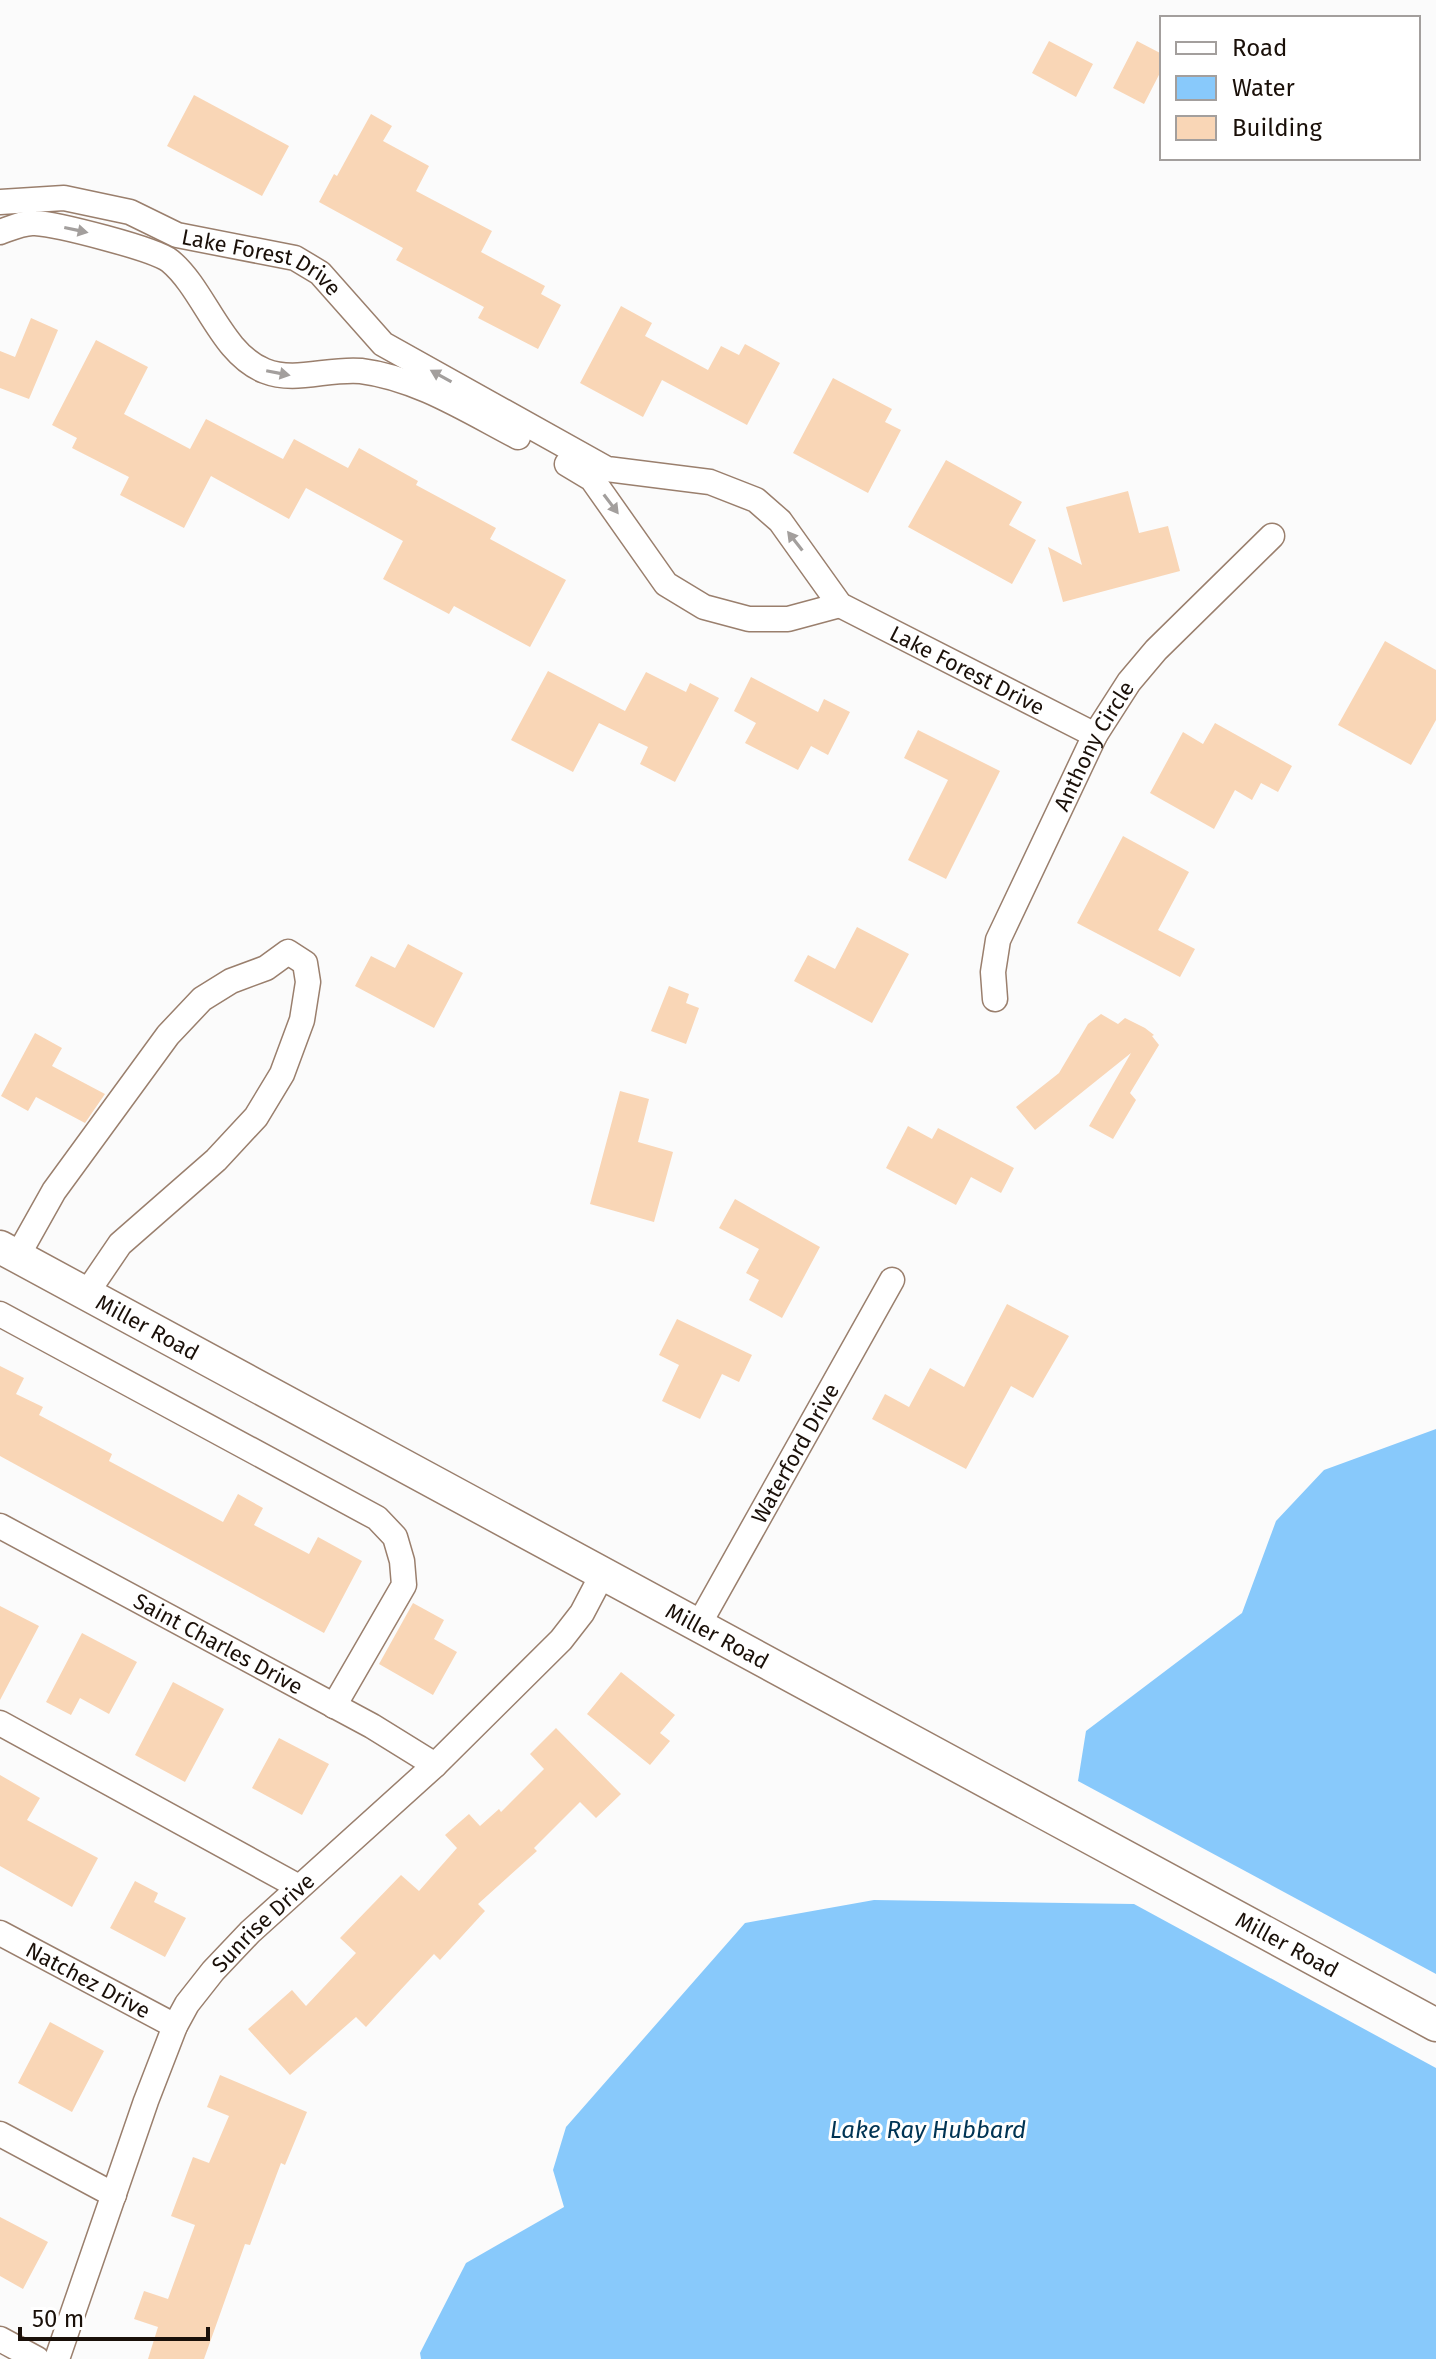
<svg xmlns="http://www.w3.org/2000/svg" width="1436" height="2359" font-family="'Fira Sans',sans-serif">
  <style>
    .water { fill: #88c9fb }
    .building { fill: #f9d6b6 }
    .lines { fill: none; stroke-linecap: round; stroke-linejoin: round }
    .minor-casing { stroke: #9a7f6d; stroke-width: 27 }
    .major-casing { stroke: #9a7f6d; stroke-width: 35 }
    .minor { stroke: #fff; stroke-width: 24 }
    .major { stroke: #fff; stroke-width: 32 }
    .oneway { fill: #a39f9d }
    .labels { text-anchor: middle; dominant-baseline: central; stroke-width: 6; stroke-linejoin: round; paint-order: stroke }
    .street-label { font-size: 22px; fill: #1a1009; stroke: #fff }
    .water-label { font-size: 24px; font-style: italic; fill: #003454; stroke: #fff }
  </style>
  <rect width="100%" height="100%" fill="#fbfbfb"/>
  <!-- water -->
  <path class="water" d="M 1436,1429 L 1436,1974 L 1078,1781 L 1086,1731 L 1242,1613 L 1276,1521 L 1324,1470 Z
    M 874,1900 L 1134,1904 L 1436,2068 L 1436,2359 L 421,2359 L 420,2353 L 466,2263 L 564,2207 L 553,2170 L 566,2127 L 745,1923 Z"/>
  <!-- building -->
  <path class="building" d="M 1049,41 L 1093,64 L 1076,97 L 1032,73 Z
    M 1137,41 L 1162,54 L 1162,69 L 1144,104 L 1113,88 Z
    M 194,95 L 289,146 L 262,196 L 167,146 Z
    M 371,114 L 392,126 L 383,141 L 429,166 L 416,191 L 492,231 L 481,252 L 545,286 L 541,294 L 561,305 L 538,349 L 478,318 L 484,307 L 396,260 L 403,248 L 319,202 L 334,174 L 337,176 Z
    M 621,306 L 652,323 L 645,336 L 708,370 L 721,346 L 739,355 L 745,344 L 780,363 L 747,425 L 662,380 L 643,417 L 580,383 Z
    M 31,318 L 58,330 L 29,399 L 0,388 L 0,351 L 15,357 Z
    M 96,340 L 148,367 L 124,414 L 190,449 L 206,419 L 283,459 L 294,439 L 348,468 L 359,448 L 418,481 L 416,485 L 496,528 L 490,539 L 566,580 L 530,647 L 454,606 L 449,614 L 383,579 L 403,541 L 306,488 L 289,519 L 211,476 L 184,528 L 120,495 L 129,477 L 72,448 L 77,438 L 52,425 Z
    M 833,378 L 892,409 L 885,422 L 901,430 L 868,493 L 793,453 Z
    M 946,460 L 1022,502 L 1009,525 L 1036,540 L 1012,584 L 908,527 Z
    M 1128,491 L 1139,533 L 1168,526 L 1180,571 L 1063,602 L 1048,547 L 1082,565 L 1066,507 Z
    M 1385,641 L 1436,670 L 1436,720 L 1411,765 L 1338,725 Z
    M 548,671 L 625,711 L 646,672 L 686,692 L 690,683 L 719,698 L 675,782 L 640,764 L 648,747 L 599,723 L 573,772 L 511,740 Z
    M 751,677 L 818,712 L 824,699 L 850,712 L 828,755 L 811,746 L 798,770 L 745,743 L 756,723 L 734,711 Z
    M 1215,723 L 1292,766 L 1278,792 L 1261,783 L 1252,800 L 1235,790 L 1214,829 L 1150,793 L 1183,732 L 1203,744 Z
    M 918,730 L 1000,771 L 946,879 L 908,860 L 948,780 L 904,758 Z
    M 1123,836 L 1189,872 L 1158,930 L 1195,949 L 1180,977 L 1077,923 Z
    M 857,927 L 909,954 L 872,1023 L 794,981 L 808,955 L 835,969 Z
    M 408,944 L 463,973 L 434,1028 L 355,986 L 371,956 L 395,968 Z
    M 669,986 L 689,994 L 686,1003 L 699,1008 L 686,1044 L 651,1031 Z
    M 1101,1014 L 1118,1024 L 1125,1018 L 1145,1028 L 1154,1035 L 1152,1036 L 1159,1045 L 1130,1093 L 1136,1100 L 1113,1139 L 1089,1126 L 1131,1053 L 1035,1130 L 1016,1107 L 1059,1073 L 1088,1024 Z
    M 35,1033 L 62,1048 L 52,1066 L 105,1094 L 85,1123 L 36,1097 L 28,1111 L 1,1096 Z
    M 620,1091 L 649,1099 L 638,1142 L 673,1152 L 654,1222 L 590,1204 Z
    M 908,1126 L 932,1139 L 938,1128 L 1014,1168 L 1001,1193 L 971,1177 L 956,1205 L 886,1168 Z
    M 735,1199 L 820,1247 L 782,1318 L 749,1300 L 759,1280 L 746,1273 L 759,1249 L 719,1228 Z
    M 1007,1304 L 1069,1336 L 1033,1398 L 1011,1386 L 966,1469 L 872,1419 L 885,1394 L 909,1407 L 930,1368 L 964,1387 Z
    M 677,1319 L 752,1355 L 739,1382 L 722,1374 L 700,1419 L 662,1401 L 679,1365 L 659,1355 Z
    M 0,1366 L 24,1378 L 16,1394 L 43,1407 L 39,1415 L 112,1454 L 109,1461 L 223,1522 L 238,1494 L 263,1508 L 254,1525 L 309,1554 L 318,1537 L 362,1561 L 324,1633 L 0,1456 Z
    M 413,1603 L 444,1620 L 434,1639 L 457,1652 L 433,1695 L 379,1664 Z
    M 0,1606 L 39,1626 L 0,1700 Z
    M 82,1633 L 137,1662 L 109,1714 L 80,1698 L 71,1715 L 46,1702 Z
    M 621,1672 L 675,1715 L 660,1733 L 670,1741 L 650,1765 L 587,1714 Z
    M 173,1682 L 224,1709 L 185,1782 L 135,1755 Z
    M 556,1728 L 621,1794 L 596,1818 L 580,1802 L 534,1848 L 537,1851 L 478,1904 L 485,1911 L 440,1960 L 434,1954 L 366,2027 L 356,2017 L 290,2075 L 248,2029 L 292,1990 L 306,2006 L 356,1953 L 340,1938 L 401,1875 L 419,1891 L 457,1848 L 445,1835 L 469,1814 L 480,1826 L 499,1809 L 501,1812 L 544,1769 L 530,1754 Z
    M 279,1738 L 329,1764 L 302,1815 L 252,1788 Z
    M 0,1775 L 40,1798 L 27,1820 L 98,1858 L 72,1907 L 0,1866 Z
    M 135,1881 L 158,1893 L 154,1902 L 186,1918 L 165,1957 L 110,1928 Z
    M 50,2022 L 104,2051 L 72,2112 L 18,2083 Z
    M 220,2075 L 307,2112 L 285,2165 L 281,2163 L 250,2245 L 245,2244 L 204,2359 L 148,2359 L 158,2327 L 134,2319 L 144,2291 L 168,2299 L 195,2225 L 171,2216 L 193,2157 L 209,2163 L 229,2116 L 207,2107 Z
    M 0,2217 L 48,2242 L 23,2289 L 0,2276 Z"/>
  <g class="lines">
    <!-- minor casing -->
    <g class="minor-casing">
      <g id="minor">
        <path id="s1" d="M 0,202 L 64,198 L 130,212 L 177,235 L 295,258 L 320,273 L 383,344 L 607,469 L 710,482 L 756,500 L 780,521 L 840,605 L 1095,735"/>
        <path d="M 0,232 C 11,228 24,222 35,223 C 57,224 155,249 170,261 C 205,290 221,354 265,371 C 295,383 328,368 361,371 C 417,378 468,411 518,437"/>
        <path d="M 567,464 L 592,479 L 666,584 L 704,607 L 749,619 L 788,619 L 840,605"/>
        <path id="s2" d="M 995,999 L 993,972 L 998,940 L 1095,735 L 1129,682 L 1156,650 L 1272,536"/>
        <path d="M 17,1257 L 54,1191 L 168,1035 L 202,999 L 231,981 L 266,968 L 288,952 L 305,963 L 308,982 L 302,1020 L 282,1074 L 256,1117 L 216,1160 L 120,1244 L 86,1294"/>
        <path d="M 0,1314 L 377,1518 L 395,1537 L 402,1561 L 404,1585 L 334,1706"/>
        <path id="s3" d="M 0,1526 L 372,1726 L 435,1765"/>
        <path id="s4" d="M 698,1626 L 892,1280"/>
        <path d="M 0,1723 L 299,1887"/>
        <path id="s5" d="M 0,1933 L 175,2026"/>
        <path d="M 0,2134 L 114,2195"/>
        <path d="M 0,2339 L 37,2359"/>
        <path id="s6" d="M 57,2359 L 146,2101 L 175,2026 L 187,2004 L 213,1971 L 250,1932 L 435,1765 L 561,1640 L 582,1613 L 602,1575"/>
      </g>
    </g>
    <!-- major casing -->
    <g class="major-casing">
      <g id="major">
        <path id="s7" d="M 0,1247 L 1436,2025"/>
      </g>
    </g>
    <!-- minor -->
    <use href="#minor" class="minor"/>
    <!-- major -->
    <use href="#major" class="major"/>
  </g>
  <!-- one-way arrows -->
  <defs><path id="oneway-solid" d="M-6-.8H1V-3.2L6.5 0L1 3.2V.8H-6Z" transform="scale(2)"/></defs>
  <g class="oneway">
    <use href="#oneway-solid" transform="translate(76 230) rotate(12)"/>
    <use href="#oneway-solid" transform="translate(278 373) rotate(11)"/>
    <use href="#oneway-solid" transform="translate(441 376) rotate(-151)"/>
    <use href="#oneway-solid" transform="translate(611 504) rotate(53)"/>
    <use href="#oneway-solid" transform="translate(795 541) rotate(-128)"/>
  </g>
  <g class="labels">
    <!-- street labels -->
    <g class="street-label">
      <text stroke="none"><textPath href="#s1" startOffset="274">Lake Forest Drive</textPath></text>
      <text stroke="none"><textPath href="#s1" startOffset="1116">Lake Forest Drive</textPath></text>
      <text stroke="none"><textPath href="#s2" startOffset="276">Anthony Circle</textPath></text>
      <text stroke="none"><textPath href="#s7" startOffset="168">Miller Road</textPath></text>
      <text stroke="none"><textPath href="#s4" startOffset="198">Waterford Drive</textPath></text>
      <text stroke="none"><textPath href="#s7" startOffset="816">Miller Road</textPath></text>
      <text stroke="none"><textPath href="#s3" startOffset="248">Saint Charles Drive</textPath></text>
      <text stroke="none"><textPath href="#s6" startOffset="490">Sunrise Drive</textPath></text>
      <text stroke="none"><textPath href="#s7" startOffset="1464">Miller Road</textPath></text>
      <text stroke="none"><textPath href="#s5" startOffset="100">Natchez Drive</textPath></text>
    </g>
    <!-- water labels -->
    <g class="water-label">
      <text x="928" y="2130">Lake Ray Hubbard</text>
    </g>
  </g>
  <!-- legend -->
  <rect x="1160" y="16" width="260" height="144" fill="#ffffff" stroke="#a39f9d" stroke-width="2"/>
  <rect x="1176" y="42" width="40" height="12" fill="#ffffff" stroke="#a39f9d" stroke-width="2"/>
  <text x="1232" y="56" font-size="24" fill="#1a1009">Road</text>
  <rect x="1176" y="76" width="40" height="24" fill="#88c9fb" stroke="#a39f9d" stroke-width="2"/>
  <text x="1232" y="96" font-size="24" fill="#1a1009">Water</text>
  <rect x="1176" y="116" width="40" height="24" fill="#f9d6b6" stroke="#a39f9d" stroke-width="2"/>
  <text x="1232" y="136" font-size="24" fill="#1a1009">Building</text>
  <!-- scale -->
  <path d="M20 2327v12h188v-12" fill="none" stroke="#1a1009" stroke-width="4"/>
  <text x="32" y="2327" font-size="24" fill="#1a1009" stroke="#ffffff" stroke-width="6" paint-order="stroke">50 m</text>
</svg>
